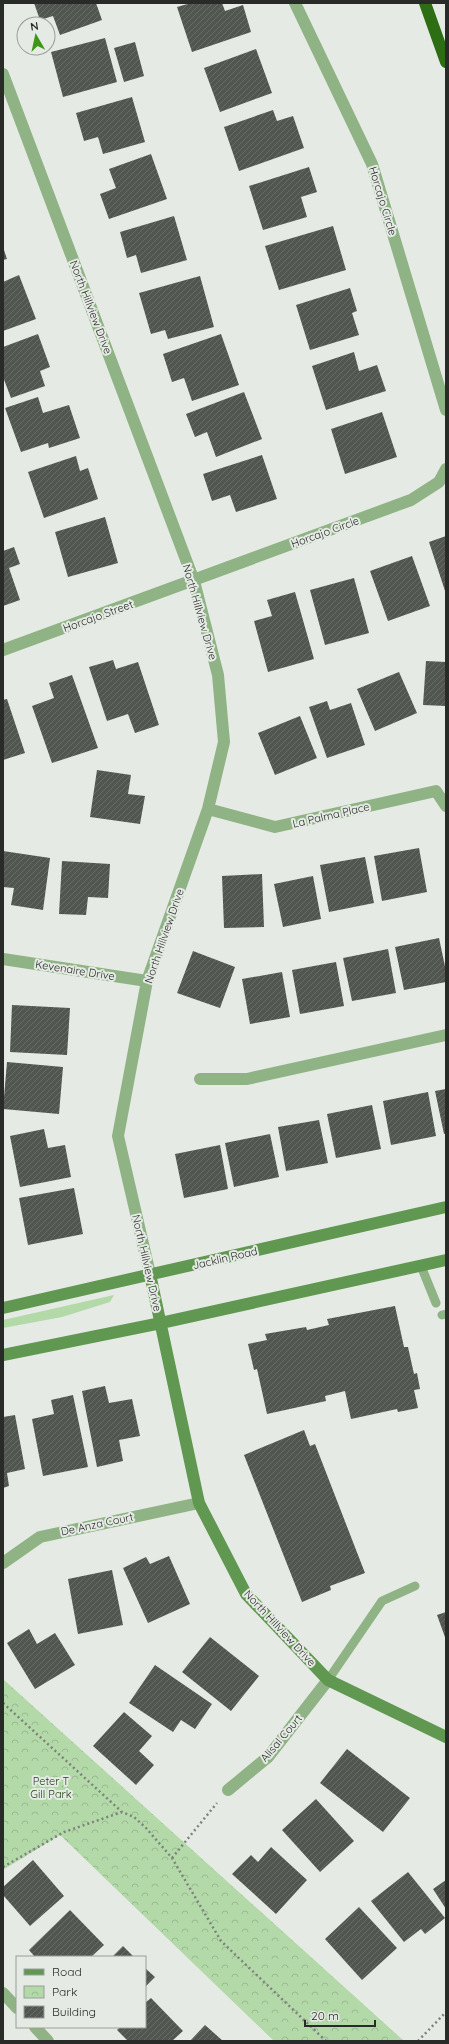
<svg xmlns="http://www.w3.org/2000/svg" width="449" height="2044" font-family="Quicksand,sans-serif">
  <style>
    .grass { fill: #b2d9a7 }
    .park { fill: url(#park-crowns) }
    .building { fill: url(#building-hatch) }
    .lines { fill: none; stroke-linecap: round; stroke-linejoin: round }
    .path { stroke: #7e827d; stroke-width: 2.5; stroke-dasharray: 2 3; stroke-linecap: butt }
    .lane { stroke: #8fb384; stroke-width: 9 }
    .street { stroke: #8fb384; stroke-width: 12 }
    .secondary { stroke: #619851; stroke-width: 12 }
    .highway { stroke: #2d6e14; stroke-width: 12 }
    .labels { text-anchor: middle; dominant-baseline: central; stroke-width: 4; stroke-linejoin: round; paint-order: stroke }
    .street-label { font-size: 11px; fill: #292b29; stroke: #e5ebe4 }
    .park-label { font-size: 11px; fill: #1f4213; stroke: #e5ebe4 }
  </style>
  <defs>
    <pattern id="park-crowns" width="20" height="18" patternUnits="userSpaceOnUse"><rect width="20" height="18" fill="#b2d9a7"/><path d="M2 6a3 3 0 1 1 6 0M12 15a3 3 0 1 1 6 0" fill="none" stroke="#99ba90"/></pattern>
    <pattern id="building-hatch" width="6" height="6" patternUnits="userSpaceOnUse"><rect width="6" height="6" fill="#525650"/><path d="M-1 1l2-2M0 6l6-6M5 7l2-2" fill="none" stroke="#686b66"/></pattern>
  </defs>
  <rect width="100%" height="100%" fill="#e5ebe4"/>
  <!-- grass -->
  <path class="grass" d="M 114,1295 L 110,1302 L 62,1317 L 3,1328 L 3,1320 Z"/>
  <!-- park -->
  <path class="park" d="M 3,1679 L 404,2041 L 274,2041 L 60,1835 L 3,1870 Z"/>
  <!-- building -->
  <path class="building" d="M 34,3 L 96,3 L 102,20 L 60,35 L 53,16 L 40,20 Z
    M 191,3 L 222,3 L 225,11 L 243,5 L 251,32 L 192,52 L 177,7 Z
    M 105,38 L 117,82 L 63,97 L 51,52 Z
    M 135,42 L 144,76 L 124,82 L 114,48 Z
    M 256,49 L 272,93 L 220,112 L 204,68 Z
    M 132,97 L 145,142 L 103,154 L 98,137 L 84,141 L 76,113 Z
    M 273,110 L 277,121 L 293,116 L 304,148 L 239,171 L 224,127 Z
    M 151,154 L 167,199 L 109,219 L 100,194 L 116,188 L 109,169 Z
    M 309,167 L 317,192 L 301,197 L 307,217 L 263,230 L 249,186 Z
    M 174,216 L 187,260 L 141,273 L 136,255 L 127,258 L 120,232 Z
    M 333,226 L 346,270 L 279,290 L 265,246 Z
    M 3,247 L 7,259 L 3,260 Z
    M 19,275 L 36,319 L 3,331 L 3,282 Z
    M 200,276 L 214,327 L 168,339 L 165,330 L 151,334 L 139,293 Z
    M 350,288 L 357,311 L 352,313 L 359,335 L 310,350 L 296,305 Z
    M 38,334 L 50,367 L 40,371 L 45,386 L 11,398 L 3,377 L 3,347 Z
    M 221,334 L 239,385 L 192,401 L 184,378 L 172,382 L 163,354 Z
    M 354,352 L 359,371 L 377,365 L 386,391 L 326,410 L 312,366 Z
    M 244,392 L 262,439 L 216,457 L 207,432 L 195,437 L 186,414 Z
    M 38,397 L 43,413 L 69,405 L 80,438 L 49,448 L 48,443 L 21,452 L 5,408 Z
    M 382,412 L 397,457 L 345,474 L 331,429 Z
    M 262,455 L 277,499 L 236,512 L 230,495 L 212,501 L 203,474 Z
    M 76,456 L 80,471 L 88,468 L 98,499 L 44,518 L 28,472 Z
    M 105,517 L 118,563 L 68,577 L 55,532 Z
    M 446,536 L 446,594 L 429,542 Z
    M 14,547 L 20,564 L 9,568 L 20,600 L 3,606 L 3,551 Z
    M 412,556 L 430,606 L 388,621 L 370,571 Z
    M 354,578 L 369,633 L 325,645 L 310,590 Z
    M 295,592 L 314,659 L 268,672 L 254,621 L 272,616 L 267,600 Z
    M 113,660 L 116,669 L 138,662 L 159,725 L 135,733 L 128,714 L 107,721 L 89,667 Z
    M 426,661 L 446,662 L 446,706 L 423,705 Z
    M 399,672 L 417,713 L 375,731 L 357,689 Z
    M 72,675 L 98,748 L 52,763 L 32,706 L 54,698 L 49,683 Z
    M 7,699 L 25,753 L 3,760 L 3,700 Z
    M 327,701 L 330,710 L 351,703 L 365,745 L 327,758 L 309,707 Z
    M 300,716 L 317,758 L 275,775 L 258,733 Z
    M 97,770 L 131,775 L 128,794 L 145,796 L 140,824 L 90,817 Z
    M 419,848 L 427,892 L 382,901 L 374,856 Z
    M 3,851 L 50,858 L 43,910 L 11,905 L 14,888 L 3,887 Z
    M 365,857 L 374,903 L 329,912 L 320,865 Z
    M 62,861 L 110,864 L 108,898 L 88,897 L 86,915 L 59,914 Z
    M 262,874 L 264,927 L 224,928 L 222,876 Z
    M 313,876 L 321,919 L 283,927 L 274,884 Z
    M 439,938 L 446,971 L 446,982 L 404,990 L 395,947 Z
    M 388,949 L 396,993 L 352,1001 L 343,958 Z
    M 193,951 L 235,967 L 220,1008 L 177,993 Z
    M 336,962 L 344,1006 L 300,1014 L 292,970 Z
    M 282,972 L 290,1017 L 250,1024 L 242,979 Z
    M 12,1005 L 70,1008 L 67,1055 L 10,1052 Z
    M 7,1062 L 63,1067 L 59,1114 L 3,1109 Z
    M 446,1089 L 446,1134 L 444,1134 L 435,1091 Z
    M 428,1092 L 436,1136 L 391,1145 L 383,1101 Z
    M 372,1105 L 381,1149 L 336,1158 L 327,1114 Z
    M 319,1120 L 328,1163 L 286,1171 L 278,1127 Z
    M 44,1129 L 48,1148 L 65,1145 L 71,1177 L 20,1187 L 10,1136 Z
    M 270,1134 L 279,1177 L 234,1187 L 225,1143 Z
    M 220,1145 L 228,1189 L 184,1198 L 175,1154 Z
    M 74,1188 L 83,1234 L 28,1245 L 19,1198 Z
    M 395,1306 L 404,1347 L 408,1347 L 414,1374 L 417,1373 L 420,1389 L 414,1390 L 418,1408 L 398,1412 L 397,1409 L 351,1419 L 345,1391 L 325,1396 L 326,1401 L 267,1414 L 257,1369 L 254,1370 L 248,1344 L 267,1340 L 265,1334 L 306,1327 L 307,1330 L 329,1325 L 327,1319 Z
    M 105,1386 L 109,1403 L 132,1399 L 140,1436 L 119,1440 L 123,1461 L 97,1467 L 82,1391 Z
    M 73,1395 L 88,1467 L 43,1476 L 32,1419 L 54,1414 L 51,1400 Z
    M 15,1415 L 25,1469 L 7,1473 L 9,1486 L 3,1488 L 3,1417 Z
    M 304,1430 L 310,1446 L 315,1444 L 365,1573 L 330,1586 L 331,1590 L 302,1602 L 244,1455 Z
    M 169,1556 L 190,1604 L 148,1623 L 123,1568 L 146,1557 L 150,1564 Z
    M 112,1570 L 123,1625 L 78,1634 L 68,1579 Z
    M 446,1612 L 446,1640 L 437,1615 Z
    M 29,1629 L 37,1644 L 55,1633 L 75,1665 L 35,1689 L 7,1643 Z
    M 210,1637 L 259,1676 L 231,1711 L 182,1672 Z
    M 155,1665 L 212,1704 L 195,1729 L 181,1720 L 173,1732 L 129,1703 Z
    M 124,1712 L 152,1736 L 139,1751 L 154,1765 L 136,1785 L 93,1746 Z
    M 347,1749 L 410,1798 L 383,1832 L 320,1783 Z
    M 316,1799 L 354,1841 L 320,1872 L 282,1830 Z
    M 271,1847 L 307,1880 L 276,1914 L 232,1874 L 251,1855 L 258,1862 Z
    M 33,1860 L 64,1896 L 30,1926 L 3,1895 L 3,1887 Z
    M 408,1872 L 445,1918 L 425,1934 L 421,1929 L 404,1942 L 371,1901 Z
    M 446,1880 L 446,1909 L 433,1889 Z
    M 359,1907 L 397,1948 L 362,1980 L 325,1939 Z
    M 70,1910 L 104,1945 L 91,1957 L 35,1957 L 29,1950 Z
    M 123,1946 L 134,1957 L 112,1957 Z
    M 145,1968 L 155,1977 L 145,1987 Z
    M 151,1998 L 183,2031 L 172,2041 L 128,2041 L 117,2030 L 120,2027 L 145,2027 L 145,2003 Z
    M 205,2025 L 223,2041 L 190,2041 Z"/>
  <g class="lines">
    <!-- path -->
    <path class="path" d="M 3,1703 L 122,1812 L 134,1817 L 146,1828 L 172,1858 L 221,1941 L 326,2041
      M 172,1858 L 217,1803
      M 3,1867 L 64,1832 L 122,1812
      M 418,2041 L 446,2012"/>
    <!-- lane -->
    <path class="lane" d="M 421,1266 L 436,1303
      M 442,1315 L 446,1314
      M 328,1680 L 382,1601 L 415,1586"/>
    <!-- street -->
    <path class="street" d="M 295,3 L 372,164 L 446,410
      M 3,74 L 194,581 L 218,675 L 224,742 L 208,809 L 147,981 L 118,1136 L 150,1274
      M 3,650 L 411,500 L 439,482 L 446,469
      M 208,809 L 275,827 L 436,791 L 446,806
      M 3,959 L 147,981
      M 200,1079 L 247,1079 L 446,1035
      M 3,1563 L 40,1537 L 199,1503
      M 228,1790 L 268,1757 L 328,1680
      M 3,1993 L 17,2008
      M 35,2027 L 48,2041"/>
    <!-- secondary -->
    <path class="secondary" d="M 150,1274 L 199,1503 L 246,1594 L 328,1680 L 446,1737
      M 3,1308 L 446,1207
      M 3,1355 L 161,1323 L 446,1260"/>
    <!-- highway -->
    <path class="highway" d="M 425,3 L 446,62"/>
  </g>
  <g class="labels">
    <!-- street labels -->
    <g class="street-label">
      <text transform="translate(383 201) rotate(73)">Horcajo Circle</text>
      <text transform="translate(91 307) rotate(69)">North Hillview Drive</text>
      <text transform="translate(325 532) rotate(-20)">Horcajo Circle</text>
      <text transform="translate(200 612) rotate(74)">North Hillview Drive</text>
      <text transform="translate(98 616) rotate(-20)">Horcajo Street</text>
      <text transform="translate(331 815) rotate(-13)">La Palma Place</text>
      <text transform="translate(164 936) rotate(-71)">North Hillview Drive</text>
      <text transform="translate(75 970) rotate(9)">Kevenaire Drive</text>
      <text transform="translate(225 1258) rotate(-13)">Jacklin Road</text>
      <text transform="translate(147 1263) rotate(77)">North Hillview Drive</text>
      <text transform="translate(97 1524) rotate(-12)">De Anza Court</text>
      <text transform="translate(280 1628) rotate(47)">North Hillview Drive</text>
      <text transform="translate(281 1738) rotate(-50)">Alisal Court</text>
    </g>
    <!-- park labels -->
    <g class="park-label">
      <text x="51" y="1781">Peter T<tspan x="51" dy="13">Gill Park</tspan></text>
    </g>
  </g>
  <!-- border -->
  <rect width="449" height="2044" fill="none" stroke="#292b29" stroke-width="8"/>
  <!-- legend -->
  <rect x="16" y="1956" width="130" height="72" fill="#e5ebe4" stroke="#9a9e99"/>
  <rect x="24" y="1969" width="20" height="6" fill="#619851" stroke="#9a9e99"/>
  <text x="52" y="1976" font-size="12" fill="#292b29">Road</text>
  <rect x="24" y="1986" width="20" height="12" fill="url(#park-crowns)" stroke="#9a9e99"/>
  <text x="52" y="1996" font-size="12" fill="#292b29">Park</text>
  <rect x="24" y="2006" width="20" height="12" fill="url(#building-hatch)" stroke="#9a9e99"/>
  <text x="52" y="2016" font-size="12" fill="#292b29">Building</text>
  <!-- north arrow -->
  <g transform="translate(36 36) rotate(351)"><circle r="19" fill="#e5ebe4" stroke="#9a9e99"/>
  <path d="M0-3L7 15L0 10L-7 15Z" fill="#3c9714"/>
  <text y="-6" font-size="11" font-weight="bold" text-anchor="middle" fill="#292b29">N</text>
  </g>
  <!-- scale -->
  <path d="M305 2020v6h70v-6" fill="none" stroke="#292b29" stroke-width="2"/>
  <text x="311" y="2020" font-size="12" fill="#292b29" stroke="#e5ebe4" stroke-width="3" paint-order="stroke">20 m</text>
</svg>
